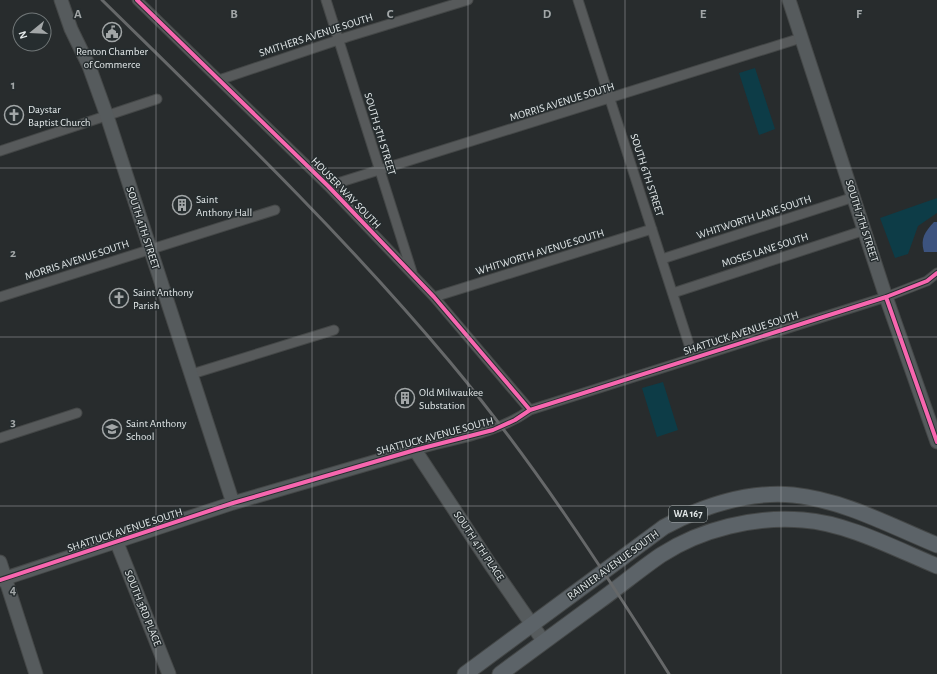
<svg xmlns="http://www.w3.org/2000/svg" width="937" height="674" font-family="'Alegreya Sans',sans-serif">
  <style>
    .green { fill: #0d3c47 }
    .water { fill: #3c537e }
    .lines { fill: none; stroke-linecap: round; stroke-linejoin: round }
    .street-casing { stroke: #444747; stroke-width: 11 }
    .secondary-casing { stroke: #444747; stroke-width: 15 }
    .primary-casing { stroke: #444747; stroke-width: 17 }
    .street { stroke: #575a5b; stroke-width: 9 }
    .secondary { stroke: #565b5d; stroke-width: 13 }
    .primary { stroke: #5c6368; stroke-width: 15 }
    .rail { stroke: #666869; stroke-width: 3 }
    .cycleway-casing { stroke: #262d2f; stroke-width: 6 }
    .cycleway { stroke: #f766af; stroke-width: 4 }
    .grid { fill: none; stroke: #a2a6a7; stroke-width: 1; stroke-opacity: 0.55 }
    .labels { text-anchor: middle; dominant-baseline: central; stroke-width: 3; stroke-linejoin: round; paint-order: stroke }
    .shield { fill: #262d2f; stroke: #aab0b1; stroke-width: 1 }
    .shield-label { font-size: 10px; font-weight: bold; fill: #e3e8e9 }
    .street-label { font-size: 11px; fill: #e3e8e9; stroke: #262d2f }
    .poi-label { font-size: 11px; fill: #e3e8e9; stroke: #262d2f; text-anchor: start }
    .grid-label { font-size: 13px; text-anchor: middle; font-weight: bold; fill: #a2a6a7; stroke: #262d2f; stroke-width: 3; stroke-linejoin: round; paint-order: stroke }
  </style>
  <rect width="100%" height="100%" fill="#282c2d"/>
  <!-- green -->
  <path class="green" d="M 755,68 L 775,129 L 759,135 L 739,73 Z
    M 937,198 L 937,213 L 918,226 L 908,254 L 895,258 L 880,218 Z
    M 663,382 L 678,430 L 657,437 L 642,388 Z"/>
  <!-- water -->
  <path class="water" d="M 934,222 L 937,222 L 937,252 L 924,252 C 920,238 925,232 934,222 Z"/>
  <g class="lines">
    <!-- street casing -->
    <g class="street-casing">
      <path id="street" d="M 137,0 L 328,186 L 434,297 L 530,410
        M 326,0 L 412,272
        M 578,0 L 693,357
        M 219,80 L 347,37 L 468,0
        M 0,151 L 157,99
        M 328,186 L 801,38
        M 662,259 L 854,197
        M 673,293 L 865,230
        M 0,297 L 275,210
        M 434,297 L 652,229
        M 192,374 L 334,330
        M 0,438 L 77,413
        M 415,450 C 454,439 496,434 530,410 L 886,297 L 927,281 L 937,273"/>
    </g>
    <!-- secondary casing -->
    <g class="secondary-casing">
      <path id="secondary" d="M 61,0 L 71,29 L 89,66 L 107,116 L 233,503
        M 789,0 L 886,297 L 937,442
        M 117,543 L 169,674
        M 0,562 L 36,674
        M 0,580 L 233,503 L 415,450 L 490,564 L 544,642"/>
    </g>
    <!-- primary casing -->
    <g class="primary-casing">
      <path id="primary" d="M 465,674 L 664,527 C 703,506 748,491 793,495 C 843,500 891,526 937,545
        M 500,674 C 533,650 565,626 598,602 C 619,587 639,570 661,555 C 701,529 755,516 803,520 C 847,523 896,549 937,566"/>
    </g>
    <!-- street -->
    <use href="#street" class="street"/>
    <!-- secondary -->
    <use href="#secondary" class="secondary"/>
    <!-- primary -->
    <use href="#primary" class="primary"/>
    <!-- rail -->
    <path class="rail" d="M 102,0 C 221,117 342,233 450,362 C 532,460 601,566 669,674"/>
    <!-- cycleway casing -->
    <g class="cycleway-casing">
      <path id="cycleway" d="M 137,0 L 328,186 L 434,297 L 530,410
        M 886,297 L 937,442
        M 0,580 L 233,503 L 415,450 L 493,430 L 515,420 L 530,410 L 886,297 L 927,281 L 937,273"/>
    </g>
    <!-- cycleway -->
    <use href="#cycleway" class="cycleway"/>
  </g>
  <!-- grid -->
  <path class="grid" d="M 156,0 L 156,674M 312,0 L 312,674M 468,0 L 468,674M 625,0 L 625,674M 781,0 L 781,674M 0,168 L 937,168M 0,337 L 937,337M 0,506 L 937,506"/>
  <!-- icons -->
  <defs>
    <g id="civic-ring" transform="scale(1)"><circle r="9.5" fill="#262d2f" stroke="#a2a6a7" stroke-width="1.5"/><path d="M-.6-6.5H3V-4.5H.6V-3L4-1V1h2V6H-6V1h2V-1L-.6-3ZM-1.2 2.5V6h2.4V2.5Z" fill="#a2a6a7"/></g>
    <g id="church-ring" transform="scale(1)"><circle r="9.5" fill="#262d2f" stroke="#a2a6a7" stroke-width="1.5"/><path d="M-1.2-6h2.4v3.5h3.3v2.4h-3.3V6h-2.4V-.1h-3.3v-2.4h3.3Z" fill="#a2a6a7"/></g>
    <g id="building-ring" transform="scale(1)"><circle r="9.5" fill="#262d2f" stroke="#a2a6a7" stroke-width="1.5"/><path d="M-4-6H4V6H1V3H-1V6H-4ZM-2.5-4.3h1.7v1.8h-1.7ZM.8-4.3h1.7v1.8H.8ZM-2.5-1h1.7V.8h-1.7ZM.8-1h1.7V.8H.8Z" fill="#a2a6a7"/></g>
    <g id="school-ring" transform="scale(1)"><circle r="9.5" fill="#262d2f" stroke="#a2a6a7" stroke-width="1.5"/><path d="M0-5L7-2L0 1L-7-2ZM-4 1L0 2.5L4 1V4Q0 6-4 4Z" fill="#a2a6a7"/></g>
  </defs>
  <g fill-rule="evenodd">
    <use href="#civic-ring" x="112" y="32"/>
    <use href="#church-ring" x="14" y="115"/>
    <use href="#building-ring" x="182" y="205"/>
    <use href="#church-ring" x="119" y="298"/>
    <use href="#building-ring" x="405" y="398"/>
    <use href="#school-ring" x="112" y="429"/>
  </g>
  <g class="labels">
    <!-- shield labels -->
    <rect class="shield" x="669" y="506" width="38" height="16" rx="3"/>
    <g class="shield-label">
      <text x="688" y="514">WA 167</text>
    </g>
    <!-- street labels -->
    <g class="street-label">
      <text transform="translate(316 35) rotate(-18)">SMITHERS AVENUE SOUTH</text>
      <text transform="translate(562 102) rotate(-17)">MORRIS AVENUE SOUTH</text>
      <text transform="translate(380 134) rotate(73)">SOUTH 5TH STREET</text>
      <text transform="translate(647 175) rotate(72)">SOUTH 6TH STREET</text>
      <text transform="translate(346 193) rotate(46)">HOUSER WAY SOUTH</text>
      <text transform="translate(754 217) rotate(-18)">WHITWORTH LANE SOUTH</text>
      <text transform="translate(862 221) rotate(72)">SOUTH 7TH STREET</text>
      <text transform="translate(143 228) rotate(72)">SOUTH 4TH STREET</text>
      <text transform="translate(765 250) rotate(-18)">MOSES LANE SOUTH</text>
      <text transform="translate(540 252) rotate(-17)">WHITWORTH AVENUE SOUTH</text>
      <text transform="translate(77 260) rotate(-18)">MORRIS AVENUE SOUTH</text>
      <text transform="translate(741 333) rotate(-18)">SHATTUCK AVENUE SOUTH</text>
      <text transform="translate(435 436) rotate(-15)">SHATTUCK AVENUE SOUTH</text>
      <text transform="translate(125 530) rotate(-18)">SHATTUCK AVENUE SOUTH</text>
      <text transform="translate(479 546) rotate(56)">SOUTH 4TH PLACE</text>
      <text transform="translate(613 565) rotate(-36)">RAINIER AVENUE SOUTH</text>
      <text transform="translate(143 608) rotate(68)">SOUTH 3RD PLACE</text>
    </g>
    <!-- poi labels -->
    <g class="poi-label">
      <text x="112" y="51" text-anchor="middle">Renton Chamber<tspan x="112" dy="13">of Commerce</tspan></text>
      <text x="28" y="109">Daystar<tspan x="28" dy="13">Baptist Church</tspan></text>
      <text x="196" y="199">Saint<tspan x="196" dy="13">Anthony Hall</tspan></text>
      <text x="133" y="292">Saint Anthony<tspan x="133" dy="13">Parish</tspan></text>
      <text x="419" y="392">Old Milwaukee<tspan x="419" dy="13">Substation</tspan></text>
      <text x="126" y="423">Saint Anthony<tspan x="126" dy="13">School</tspan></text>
    </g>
  </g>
  <g class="grid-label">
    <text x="78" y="18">A</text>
    <text x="234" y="18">B</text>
    <text x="390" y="18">C</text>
    <text x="547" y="18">D</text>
    <text x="703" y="18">E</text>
    <text x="859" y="18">F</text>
    <text x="13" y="89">1</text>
    <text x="13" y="257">2</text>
    <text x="13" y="426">3</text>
    <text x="13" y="594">4</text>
  </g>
  <!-- north arrow -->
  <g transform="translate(32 32) rotate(252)"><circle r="19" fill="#262d2f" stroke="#727879"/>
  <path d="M0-3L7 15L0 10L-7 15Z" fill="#a2a6a7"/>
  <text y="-6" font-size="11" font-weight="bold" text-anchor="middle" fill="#e3e8e9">N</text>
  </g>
</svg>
